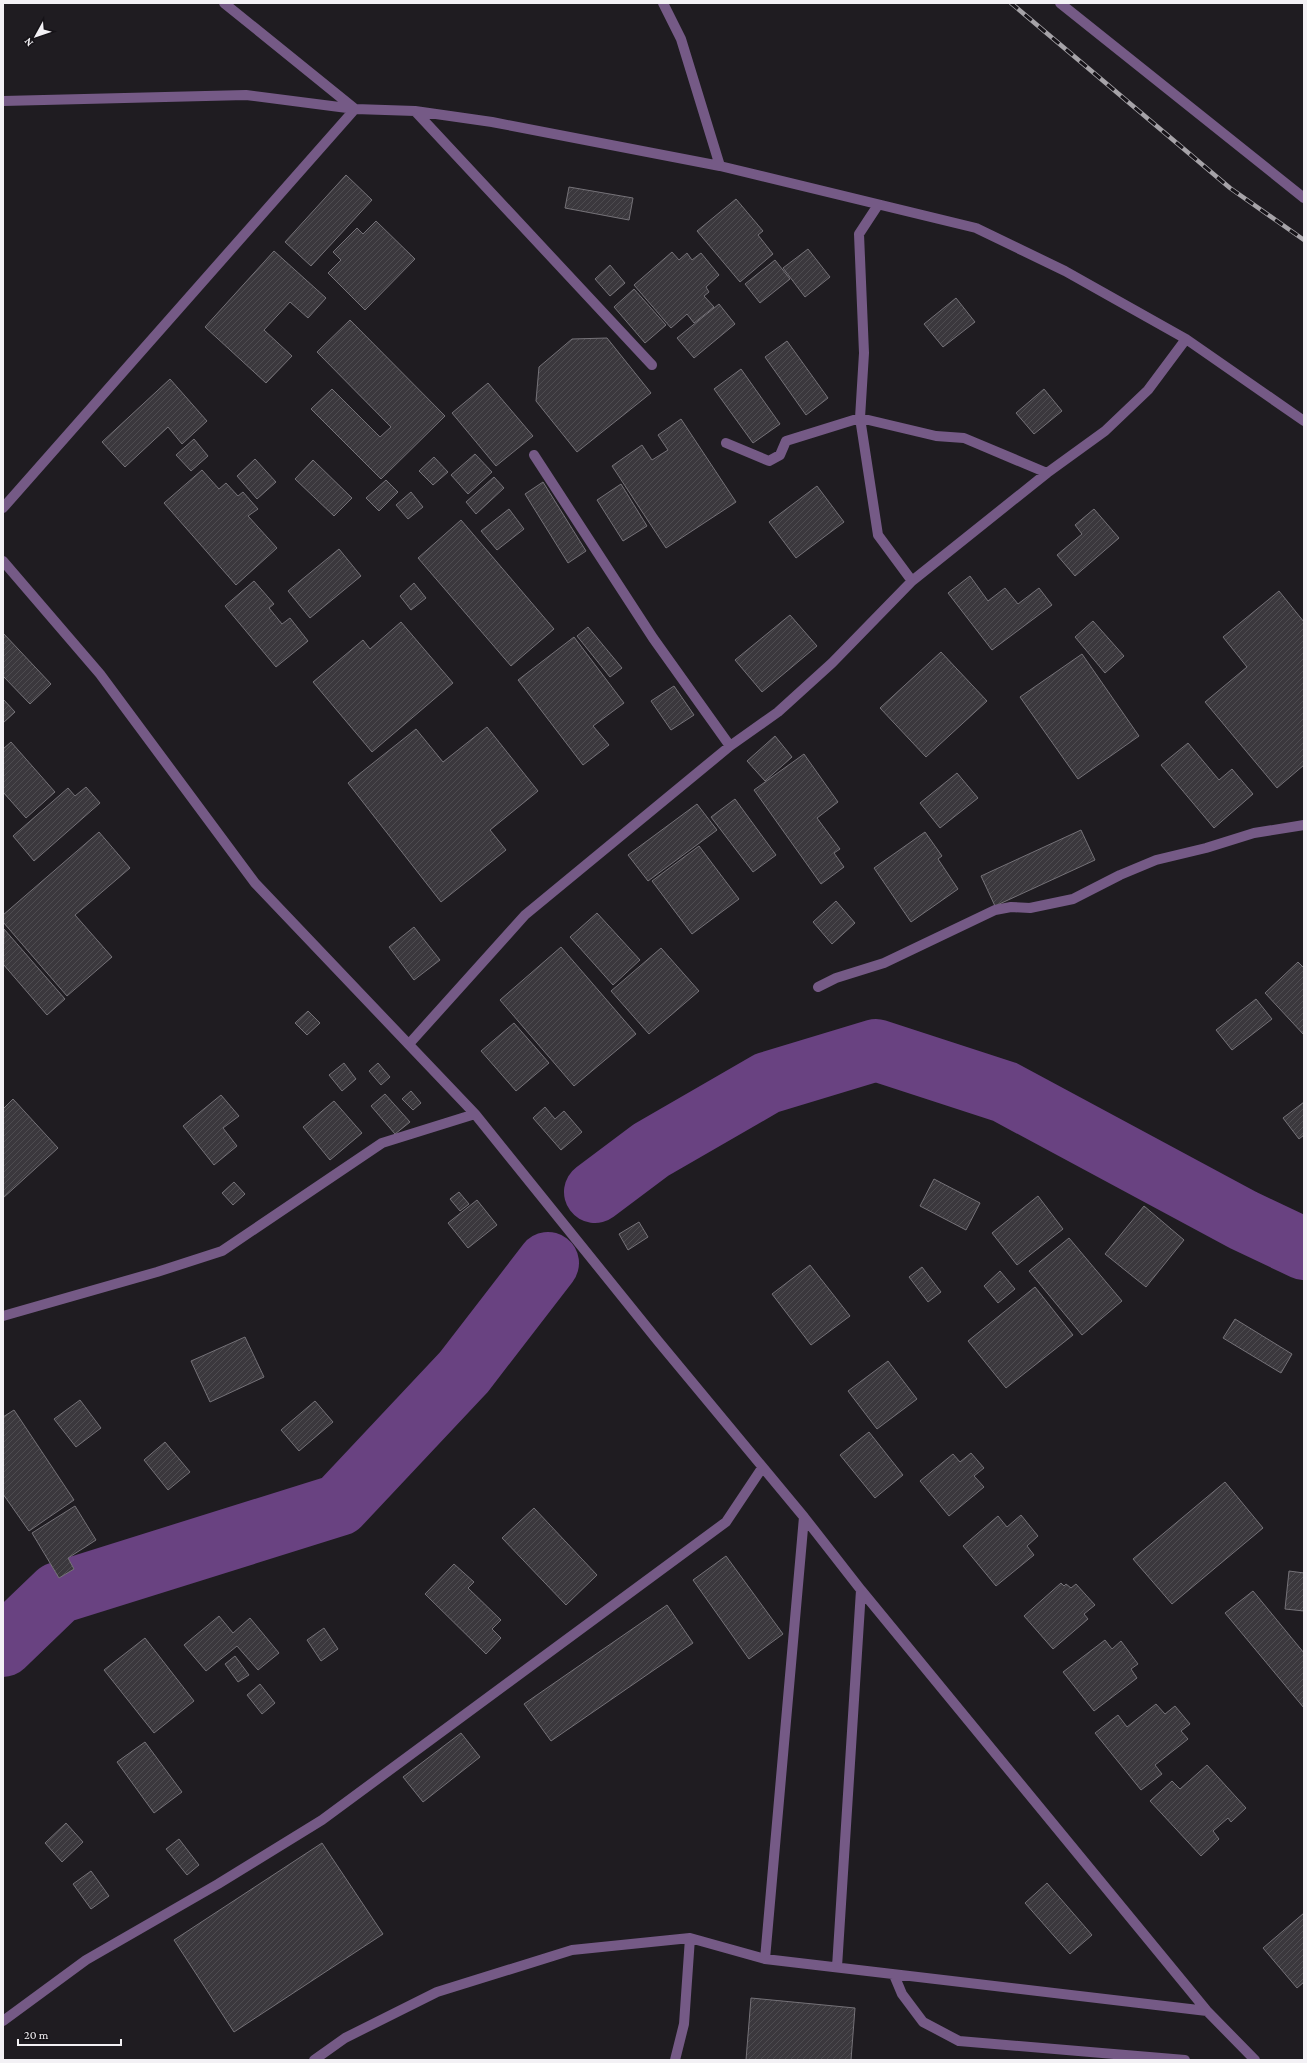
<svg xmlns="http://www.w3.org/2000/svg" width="1307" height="2063" font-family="'Crimson Pro',serif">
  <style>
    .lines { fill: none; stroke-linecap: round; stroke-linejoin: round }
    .river { stroke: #694281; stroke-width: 62 }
    .building { fill: url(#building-hatch); stroke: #757278 }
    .minor { stroke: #755a86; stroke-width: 10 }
    .rail-casing { stroke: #a6a3a8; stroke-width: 4.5 }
    .rail { stroke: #161318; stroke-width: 3; stroke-dasharray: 9; stroke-linecap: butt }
  </style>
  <defs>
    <pattern id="building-hatch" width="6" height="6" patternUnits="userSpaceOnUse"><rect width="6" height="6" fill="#3b383d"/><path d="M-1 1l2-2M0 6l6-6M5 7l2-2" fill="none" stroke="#4e4c50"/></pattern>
  </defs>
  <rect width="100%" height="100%" fill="#1f1c21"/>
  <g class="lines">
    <!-- river -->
    <path class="river" d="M 595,1192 L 651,1150 L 767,1083 L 876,1050 L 1005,1092 L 1243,1220 L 1304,1249
      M 3,1646 L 58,1593 L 339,1505 L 464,1372 L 548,1263"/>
  </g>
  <!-- building -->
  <path class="building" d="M 346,175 L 372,200 L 311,266 L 285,242 Z
    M 569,187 L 633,198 L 629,220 L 565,208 Z
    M 736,199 L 763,231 L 758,235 L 773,254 L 740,282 L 697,231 Z
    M 376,221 L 415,259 L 365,310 L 328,273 L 341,260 L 333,252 L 357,228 L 363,234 Z
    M 808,249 L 830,277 L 805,297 L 783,268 Z
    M 274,251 L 326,298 L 308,318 L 290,302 L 264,330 L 292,356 L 266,383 L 205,327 Z
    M 672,252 L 679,260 L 687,253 L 692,260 L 701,253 L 719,275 L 706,287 L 709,292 L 704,296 L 714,307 L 694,323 L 687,314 L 671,328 L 634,285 Z
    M 775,260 L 790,279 L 760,303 L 745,284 Z
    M 610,265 L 625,283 L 610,296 L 595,279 Z
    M 634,289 L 666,325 L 645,343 L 614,307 Z
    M 956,298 L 975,322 L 943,347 L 924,324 Z
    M 719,304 L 735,324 L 694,358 L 677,338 Z
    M 350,320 L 445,416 L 381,479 L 311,409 L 332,389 L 380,437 L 391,427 L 317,352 Z
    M 607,338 L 651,393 L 577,452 L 536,401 L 539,367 L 572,339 Z
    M 787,341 L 828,398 L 806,415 L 765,357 Z
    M 741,369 L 780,424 L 753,443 L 714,389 Z
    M 170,379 L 207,421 L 182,444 L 168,427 L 125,467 L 102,442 Z
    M 488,383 L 533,436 L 496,466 L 452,413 Z
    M 1044,389 L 1062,411 L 1034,434 L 1016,413 Z
    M 681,419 L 736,502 L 666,548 L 612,466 L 642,445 L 652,460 L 668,450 L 658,435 Z
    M 194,439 L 208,456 L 191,471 L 176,455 Z
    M 475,454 L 492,472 L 468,494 L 451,475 Z
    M 434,457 L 448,472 L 433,485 L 419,471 Z
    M 255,459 L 276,482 L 257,499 L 237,476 Z
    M 313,460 L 352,498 L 334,516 L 295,479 Z
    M 202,470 L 219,489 L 226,483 L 238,496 L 243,492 L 258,509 L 248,516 L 277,548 L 236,585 L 164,503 Z
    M 494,477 L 504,488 L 476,514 L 466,502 Z
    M 386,480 L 398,492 L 379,511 L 366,498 Z
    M 543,482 L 586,551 L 568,563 L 525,494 Z
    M 621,484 L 647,526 L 623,541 L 597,500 Z
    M 817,486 L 844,522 L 796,558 L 769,522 Z
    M 411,492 L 423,507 L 408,519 L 396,505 Z
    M 509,509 L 524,529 L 497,550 L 481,531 Z
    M 1094,509 L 1119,538 L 1075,576 L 1057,555 L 1082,534 L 1075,525 Z
    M 461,520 L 554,629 L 511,666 L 418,558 Z
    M 339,549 L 361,576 L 310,618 L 288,591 Z
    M 970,576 L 988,601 L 1005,588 L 1018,604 L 1039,588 L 1052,605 L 992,650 L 948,593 Z
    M 254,581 L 274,604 L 269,608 L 282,624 L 290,618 L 308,641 L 276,667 L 225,606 Z
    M 414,583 L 426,598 L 411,610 L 400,596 Z
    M 1279,591 L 1304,622 L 1304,765 L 1277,788 L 1205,702 L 1247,667 L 1223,637 Z
    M 790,615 L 817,646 L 762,692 L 735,660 Z
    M 1093,621 L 1124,656 L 1105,673 L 1075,637 Z
    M 401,622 L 453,683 L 372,752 L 313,682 L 363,640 L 370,649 Z
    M 588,627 L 622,668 L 610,677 L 577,636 Z
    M 3,633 L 51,684 L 30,704 L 3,676 Z
    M 574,637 L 624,703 L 593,726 L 609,745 L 583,765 L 518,680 Z
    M 941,652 L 987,701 L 926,757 L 880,708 Z
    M 1082,654 L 1139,736 L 1078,779 L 1020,697 Z
    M 674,686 L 694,715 L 671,730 L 651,701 Z
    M 3,699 L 15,712 L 3,723 Z
    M 487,727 L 538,791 L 490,830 L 506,850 L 441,902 L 348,783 L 416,729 L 443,762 Z
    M 775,736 L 792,757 L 765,781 L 747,761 Z
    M 11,742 L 55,792 L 26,818 L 3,792 L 3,749 Z
    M 1188,743 L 1219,780 L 1232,769 L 1253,794 L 1214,828 L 1161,765 Z
    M 804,754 L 838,802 L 817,818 L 840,849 L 834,853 L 844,867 L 821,884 L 754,790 Z
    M 957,773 L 978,798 L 940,828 L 920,803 Z
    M 86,787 L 100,803 L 34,861 L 13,836 L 68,788 L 75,796 Z
    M 735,799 L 776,855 L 753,872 L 711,817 Z
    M 697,804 L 717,830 L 648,881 L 628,855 Z
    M 1081,830 L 1095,860 L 995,906 L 981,876 Z
    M 99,832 L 130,868 L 75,915 L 112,957 L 67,996 L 3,922 L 3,915 Z
    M 925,832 L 942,856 L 938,859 L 958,889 L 911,922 L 874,868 Z
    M 699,846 L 739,899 L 692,934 L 652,881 Z
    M 836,901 L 855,923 L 832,944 L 813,922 Z
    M 597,913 L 640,960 L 613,985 L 570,937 Z
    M 414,927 L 440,960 L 414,980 L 389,947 Z
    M 4,929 L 65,999 L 47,1015 L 3,964 Z
    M 561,947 L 636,1034 L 574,1086 L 500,1000 Z
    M 661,948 L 699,991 L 649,1034 L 611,991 Z
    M 1298,962 L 1304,968 L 1304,1035 L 1265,993 Z
    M 1256,999 L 1272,1019 L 1232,1050 L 1216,1030 Z
    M 308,1011 L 320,1023 L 307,1035 L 295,1023 Z
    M 514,1023 L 549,1063 L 516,1091 L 481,1051 Z
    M 344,1063 L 356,1079 L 342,1091 L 329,1075 Z
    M 378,1063 L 390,1077 L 381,1085 L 369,1071 Z
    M 411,1091 L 421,1103 L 413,1110 L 402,1099 Z
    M 385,1094 L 410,1122 L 395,1134 L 371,1106 Z
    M 221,1095 L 239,1116 L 223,1128 L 237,1146 L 214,1165 L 183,1126 Z
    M 13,1099 L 58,1148 L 3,1198 L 3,1109 Z
    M 334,1101 L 362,1133 L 330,1160 L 303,1127 Z
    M 1304,1102 L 1304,1135 L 1299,1139 L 1283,1118 Z
    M 545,1107 L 555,1119 L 564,1111 L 582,1132 L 561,1150 L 533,1118 Z
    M 934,1179 L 980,1203 L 966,1230 L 920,1206 Z
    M 234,1182 L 245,1194 L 233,1205 L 222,1193 Z
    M 459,1192 L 469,1204 L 460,1211 L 450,1199 Z
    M 1038,1196 L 1063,1229 L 1017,1265 L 992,1233 Z
    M 477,1200 L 497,1225 L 468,1248 L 448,1223 Z
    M 1144,1206 L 1184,1240 L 1146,1287 L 1105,1254 Z
    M 639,1222 L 648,1237 L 628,1250 L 619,1234 Z
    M 1069,1238 L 1122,1301 L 1082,1335 L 1029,1271 Z
    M 810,1265 L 850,1316 L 811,1345 L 772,1294 Z
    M 922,1267 L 941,1292 L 928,1302 L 909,1277 Z
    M 1000,1271 L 1015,1289 L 998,1303 L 984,1286 Z
    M 1035,1287 L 1073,1335 L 1006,1388 L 968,1341 Z
    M 1235,1319 L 1292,1354 L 1281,1373 L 1223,1338 Z
    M 245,1337 L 264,1377 L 210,1402 L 191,1361 Z
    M 888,1361 L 917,1399 L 877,1429 L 848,1391 Z
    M 80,1400 L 101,1428 L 76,1447 L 54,1419 Z
    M 315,1401 L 333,1422 L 299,1451 L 281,1430 Z
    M 14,1410 L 74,1500 L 29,1531 L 3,1494 L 3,1417 Z
    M 869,1432 L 903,1475 L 875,1498 L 840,1455 Z
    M 165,1442 L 190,1472 L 168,1490 L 144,1460 Z
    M 971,1453 L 984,1468 L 974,1476 L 984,1487 L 949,1516 L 920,1481 L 953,1454 L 960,1462 Z
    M 1225,1482 L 1263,1528 L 1172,1604 L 1133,1559 Z
    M 75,1506 L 96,1540 L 68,1558 L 74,1569 L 59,1578 L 32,1533 Z
    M 534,1508 L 597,1575 L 566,1605 L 502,1538 Z
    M 1021,1515 L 1038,1536 L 1027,1546 L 1034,1555 L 996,1586 L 963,1546 L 998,1516 L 1007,1527 Z
    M 726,1556 L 783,1634 L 749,1659 L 693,1580 Z
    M 454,1564 L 474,1582 L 468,1588 L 501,1620 L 492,1629 L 501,1638 L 486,1654 L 425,1594 Z
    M 1289,1571 L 1304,1573 L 1304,1611 L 1285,1609 Z
    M 1061,1583 L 1064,1586 L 1066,1584 L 1071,1588 L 1076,1584 L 1095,1605 L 1084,1614 L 1088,1619 L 1053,1649 L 1024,1616 Z
    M 1253,1591 L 1304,1653 L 1304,1708 L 1225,1613 Z
    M 667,1605 L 693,1643 L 551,1741 L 524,1704 Z
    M 219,1616 L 233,1633 L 250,1618 L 279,1653 L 258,1670 L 237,1646 L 206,1671 L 184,1645 Z
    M 324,1628 L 338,1649 L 321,1661 L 307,1640 Z
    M 145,1638 L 194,1701 L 154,1733 L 104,1670 Z
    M 1105,1640 L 1112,1649 L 1121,1641 L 1138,1664 L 1131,1669 L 1137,1678 L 1094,1711 L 1063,1672 Z
    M 235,1656 L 249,1675 L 238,1682 L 225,1664 Z
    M 260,1684 L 275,1703 L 262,1714 L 247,1695 Z
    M 1156,1704 L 1165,1714 L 1175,1706 L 1190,1724 L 1181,1731 L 1188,1739 L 1155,1765 L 1162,1774 L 1141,1790 L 1095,1733 L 1118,1715 L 1127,1727 Z
    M 461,1733 L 480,1757 L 423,1802 L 403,1777 Z
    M 145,1742 L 182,1792 L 154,1813 L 117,1762 Z
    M 1207,1765 L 1246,1808 L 1231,1822 L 1228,1818 L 1213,1831 L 1219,1839 L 1201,1856 L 1150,1801 L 1172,1781 L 1180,1789 Z
    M 66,1823 L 83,1842 L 62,1862 L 45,1843 Z
    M 179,1839 L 199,1865 L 187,1875 L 166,1849 Z
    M 322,1843 L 383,1934 L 234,2032 L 174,1940 Z
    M 91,1871 L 109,1896 L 91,1909 L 73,1884 Z
    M 1047,1883 L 1092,1935 L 1070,1954 L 1025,1903 Z
    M 1304,1913 L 1304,1982 L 1297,1988 L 1263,1948 Z
    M 751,1998 L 855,2008 L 851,2060 L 746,2060 Z"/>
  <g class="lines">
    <!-- minor -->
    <path class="minor" d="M 663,3 L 681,39 L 720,166
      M 1060,3 L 1304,198
      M 3,101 L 246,95 L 355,109 L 415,111 L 492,122 L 720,166 L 976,228 L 1065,271 L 1186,339 L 1304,421
      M 415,111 L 652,365
      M 878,205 L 859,234 L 864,353 L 860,418 L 878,535 L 912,581
      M 726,443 L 769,461 L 780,455 L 786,441 L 860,418 L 936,436 L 964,438 L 1047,473
      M 534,455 L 653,638 L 730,746
      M 3,508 L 355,109 L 224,3
      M 3,561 L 100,674 L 255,883 L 475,1114 L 658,1341 L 804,1517 L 861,1590 L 1207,2011 L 1255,2060
      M 818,987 L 836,978 L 884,963 L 995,910 L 1011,907 L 1030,908 L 1073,899 L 1120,875 L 1156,860 L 1206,848 L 1254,833 L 1304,825
      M 409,1044 L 525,915 L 730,746 L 778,712 L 832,663 L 912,581 L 1047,473 L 1105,431 L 1148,390 L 1186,339
      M 3,1316 L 157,1272 L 222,1251 L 382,1143 L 475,1114
      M 765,1959 L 804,1517
      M 837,1967 L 861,1590
      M 894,1975 L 902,1994 L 923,2022 L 959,2041 L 1185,2060
      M 3,2021 L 86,1960 L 218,1884 L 322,1820 L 726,1522 L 762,1468
      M 314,2060 L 345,2038 L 437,1992 L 572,1950 L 690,1938 L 765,1959 L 1207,2011
      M 675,2060 L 684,2024 L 690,1938"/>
    <!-- rail casing -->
    <g class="rail-casing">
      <path id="rail" d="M 1011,3 L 1230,188 L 1304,240"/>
    </g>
    <!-- rail -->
    <use href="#rail" class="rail"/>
  </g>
  <!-- border -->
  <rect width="1307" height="2063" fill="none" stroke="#f3f1f5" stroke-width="8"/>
  <!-- north arrow -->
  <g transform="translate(36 36) rotate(230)" stroke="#161318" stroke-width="3" paint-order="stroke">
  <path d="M0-3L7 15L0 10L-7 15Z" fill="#f3f1f5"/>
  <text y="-6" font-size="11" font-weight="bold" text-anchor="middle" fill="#f3f1f5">N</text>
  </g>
  <!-- scale -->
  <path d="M18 2039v6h103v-6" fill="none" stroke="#f3f1f5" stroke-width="2"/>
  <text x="24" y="2039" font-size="12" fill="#f3f1f5" stroke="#161318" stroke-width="3" paint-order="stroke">20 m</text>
</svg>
